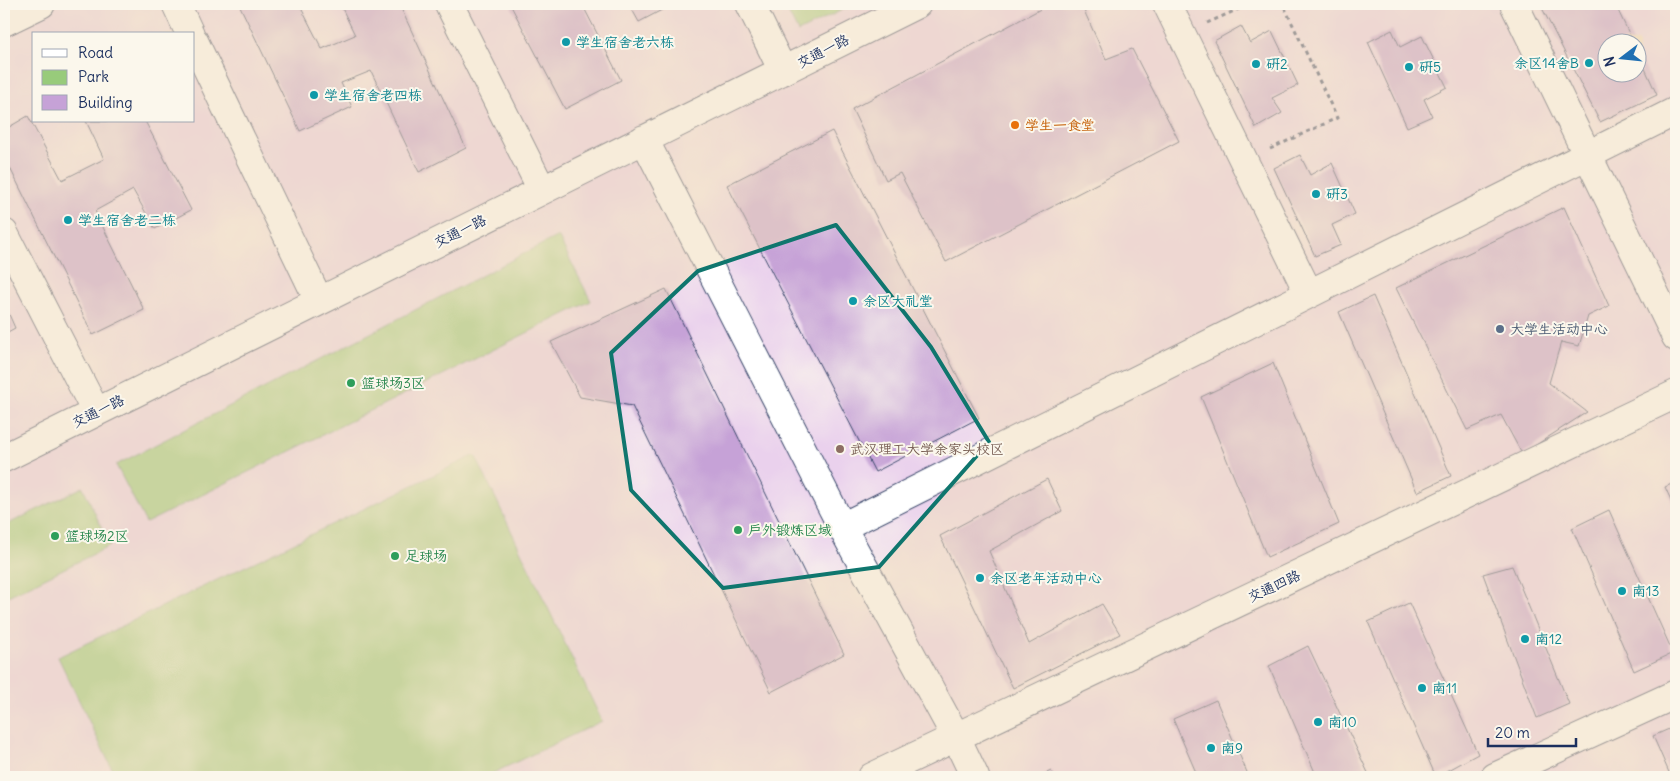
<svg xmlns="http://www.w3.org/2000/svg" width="1680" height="781" font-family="Delius,'LXGW WenKai TC',sans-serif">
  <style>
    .built { fill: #ead1ed; fill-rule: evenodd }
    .green { fill: #98cb7b; stroke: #5a7d6c }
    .building { fill: #c6a2d7 }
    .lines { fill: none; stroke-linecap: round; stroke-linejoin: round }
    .minor-casing { stroke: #3b496c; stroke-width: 30 }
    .path { stroke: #3b496c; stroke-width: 3; stroke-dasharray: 4 4; stroke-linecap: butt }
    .minor { stroke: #fff; stroke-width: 28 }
    .marked { fill: none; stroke: #0f766e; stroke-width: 4; stroke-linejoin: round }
    .culture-dot { fill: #0f9aa8; stroke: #fbf7ec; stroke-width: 2 }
    .food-dot { fill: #e8710a; stroke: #fbf7ec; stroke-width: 2 }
    .service-dot { fill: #5c6f8a; stroke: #fbf7ec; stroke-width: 2 }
    .leisure-dot { fill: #2e9e5b; stroke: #fbf7ec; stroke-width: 2 }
    .education-dot { fill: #8d6e63; stroke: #fbf7ec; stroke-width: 2 }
    .labels { text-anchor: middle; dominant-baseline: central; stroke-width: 4; stroke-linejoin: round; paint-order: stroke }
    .culture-label { font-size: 14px; fill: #0d838f; stroke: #fbf7ec; text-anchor: start }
    .street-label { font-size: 14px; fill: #1b2f5e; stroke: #fbf7ec }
    .food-label { font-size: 14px; fill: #c56008; stroke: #fbf7ec; text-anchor: start }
    .service-label { font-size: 14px; fill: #4e5e75; stroke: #fbf7ec; text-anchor: start }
    .leisure-label { font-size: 14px; fill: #27864d; stroke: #fbf7ec; text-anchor: start }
    .education-label { font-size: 14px; fill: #785e54; stroke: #fbf7ec; text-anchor: start }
  </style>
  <rect width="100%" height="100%" fill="#fbf7ec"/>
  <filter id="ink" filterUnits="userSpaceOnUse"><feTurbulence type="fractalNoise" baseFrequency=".02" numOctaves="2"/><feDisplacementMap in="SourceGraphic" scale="10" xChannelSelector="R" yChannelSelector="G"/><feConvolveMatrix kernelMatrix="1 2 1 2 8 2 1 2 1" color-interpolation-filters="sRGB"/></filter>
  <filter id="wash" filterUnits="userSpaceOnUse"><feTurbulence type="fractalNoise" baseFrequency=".0096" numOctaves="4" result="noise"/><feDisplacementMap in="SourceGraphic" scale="20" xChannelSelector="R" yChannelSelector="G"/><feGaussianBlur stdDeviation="1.12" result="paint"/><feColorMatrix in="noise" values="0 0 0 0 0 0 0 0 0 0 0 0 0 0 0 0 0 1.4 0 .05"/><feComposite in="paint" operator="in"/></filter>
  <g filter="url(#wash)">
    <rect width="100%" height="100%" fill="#f1ddbc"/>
    <!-- built -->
    <path class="built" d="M 4,4 L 1676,4 L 1676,777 L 4,777 ZM 34,34 L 194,34 L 194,121 L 34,121 ZM 1608,42 L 1638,42 L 1638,72 L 1608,72 Z"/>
    <!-- green -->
    <path class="green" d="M 784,4 L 854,4 L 798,32 Z
      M 558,236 L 591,301 L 146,523 L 116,465 Z
      M 475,455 L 602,721 L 485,777 L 116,777 L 58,657 Z
      M 83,487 L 110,546 L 4,598 L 4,526 Z"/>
    <g id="blocks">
      <!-- building -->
      <path class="building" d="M 239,4 L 299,4 L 322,49 L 355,35 L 340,4 L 399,4 L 466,148 L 419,172 L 371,71 L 341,83 L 352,107 L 300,131 Z
        M 510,4 L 582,4 L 621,80 L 565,109 Z
        M 629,4 L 673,4 L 639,22 Z
        M 1050,4 L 1081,4 L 1106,59 L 1132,49 L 1179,141 L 946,262 L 900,173 L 886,180 L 852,109 Z
        M 1540,4 L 1615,4 L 1633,42 L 1608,42 L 1608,72 L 1638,72 L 1638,53 L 1657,95 L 1600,122 Z
        M 1241,26 L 1250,43 L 1272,31 L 1298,85 L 1272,98 L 1282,113 L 1256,128 L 1214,41 Z
        M 1392,30 L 1400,47 L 1422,36 L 1447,87 L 1424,99 L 1432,116 L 1407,127 L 1368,42 Z
        M 28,116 L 62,180 L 104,159 L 86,121 L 145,121 L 191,210 L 155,229 L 133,190 L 95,211 L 144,310 L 93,335 L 4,156 L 4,130 Z
        M 832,131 L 979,418 L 875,472 L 727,185 Z
        M 1300,155 L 1310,175 L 1332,163 L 1355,214 L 1332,225 L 1341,245 L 1315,256 L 1274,168 Z
        M 1564,207 L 1609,306 L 1588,316 L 1579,346 L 1561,342 L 1549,383 L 1587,412 L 1522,454 L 1501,415 L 1467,430 L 1396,288 Z
        M 666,289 L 844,654 L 771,692 L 632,406 L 580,397 L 551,342 Z
        M 1373,296 L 1451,476 L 1417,492 L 1339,312 Z
        M 4,303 L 15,328 L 4,334 Z
        M 1273,363 L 1339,524 L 1267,557 L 1201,397 Z
        M 1047,479 L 1062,511 L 989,551 L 1029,644 L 1102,604 L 1120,634 L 1013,688 L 940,536 Z
        M 1676,482 L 1676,511 L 1665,487 Z
        M 1609,510 L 1673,653 L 1634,671 L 1572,528 Z
        M 1512,566 L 1569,704 L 1537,718 L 1483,574 Z
        M 1409,603 L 1478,754 L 1436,777 L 1368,622 Z
        M 1308,646 L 1370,777 L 1317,777 L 1269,666 Z
        M 1216,700 L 1249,777 L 1198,777 L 1173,719 Z
        M 1676,726 L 1676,777 L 1671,777 L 1653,736 Z
        M 1051,771 L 1054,777 L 1038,777 Z"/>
    </g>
  </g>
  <g filter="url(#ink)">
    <use href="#blocks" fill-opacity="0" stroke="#3b496c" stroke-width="1"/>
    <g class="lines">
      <!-- minor casing -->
      <g class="minor-casing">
        <path id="minor" d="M 176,4 L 190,34
          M 449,4 L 542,190
          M 750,4 L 783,71
          M 1167,4 L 1309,294
          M 1514,4 L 1676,337
          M 4,22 L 41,4
          M 194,41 L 319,301
          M 644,139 L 842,527 L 956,737 L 975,777
          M 4,233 L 96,412
          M 4,458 L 917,4
          M 842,527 L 1676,111
          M 872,777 L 1676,394
          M 1495,777 L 1676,694"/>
      </g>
      <!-- path -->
      <path class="path" d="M 1207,23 L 1250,4
        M 1270,149 L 1337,118 L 1283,4"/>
      <!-- minor -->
      <use href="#minor" class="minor"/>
    </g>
  </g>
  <!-- marked area -->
  <path d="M0 0H1680V781H0ZM 836,225 L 931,347 L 989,442 L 879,567 L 723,588 L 631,490 L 611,353 L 698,271 Z" fill="#f1ddbc" fill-opacity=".55" fill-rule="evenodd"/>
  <path class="marked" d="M 836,225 L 931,347 L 989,442 L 879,567 L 723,588 L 631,490 L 611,353 L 698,271 Z"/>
  <!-- markers -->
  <g class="culture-dot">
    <circle cx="566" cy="42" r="5"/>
    <circle cx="1589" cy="63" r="5"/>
    <circle cx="1256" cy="64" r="5"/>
    <circle cx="1409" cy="67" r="5"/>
    <circle cx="314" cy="95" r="5"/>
    <circle cx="1316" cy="194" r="5"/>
    <circle cx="68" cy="220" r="5"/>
    <circle cx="853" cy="301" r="5"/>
    <circle cx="980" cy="578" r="5"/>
    <circle cx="1622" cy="591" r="5"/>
    <circle cx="1525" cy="639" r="5"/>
    <circle cx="1422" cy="688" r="5"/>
    <circle cx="1318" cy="722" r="5"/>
    <circle cx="1211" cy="748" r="5"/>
  </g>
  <circle class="food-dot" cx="1015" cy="125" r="5"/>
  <circle class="service-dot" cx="1500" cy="329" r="5"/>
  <g class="leisure-dot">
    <circle cx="351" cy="383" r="5"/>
    <circle cx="738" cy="530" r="5"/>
    <circle cx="55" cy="536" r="5"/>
    <circle cx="395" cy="556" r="5"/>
  </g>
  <circle class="education-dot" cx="840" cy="449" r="5"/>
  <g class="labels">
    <!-- culture labels -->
    <g class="culture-label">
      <text x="576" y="42">学生宿舍老六栋</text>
      <text x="1579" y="63" text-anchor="end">余区14舍B</text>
      <text x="1266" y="64">研2</text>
      <text x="1419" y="67">研5</text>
      <text x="324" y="95">学生宿舍老四栋</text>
      <text x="1326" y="194">研3</text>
      <text x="78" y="220">学生宿舍老二栋</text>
      <text x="863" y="301">余区大礼堂</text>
      <text x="990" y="578">余区老年活动中心</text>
      <text x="1632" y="591">南13</text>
      <text x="1535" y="639">南12</text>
      <text x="1432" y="688">南11</text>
      <text x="1328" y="722">南10</text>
      <text x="1221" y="748">南9</text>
    </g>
    <!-- street labels -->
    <g class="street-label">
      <text transform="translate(823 51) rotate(-27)">交通一路</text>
      <text transform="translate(460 231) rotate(-26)">交通一路</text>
      <text transform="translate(98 411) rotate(-26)">交通一路</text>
      <text transform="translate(1274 586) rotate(-25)">交通四路</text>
    </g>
    <!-- food labels -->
    <g class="food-label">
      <text x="1025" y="125">学生一食堂</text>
    </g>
    <!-- service labels -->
    <g class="service-label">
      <text x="1510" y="329">大学生活动中心</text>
    </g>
    <!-- leisure labels -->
    <g class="leisure-label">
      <text x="361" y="383">篮球场3区</text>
      <text x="748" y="530">户外锻炼区域</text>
      <text x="65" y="536">篮球场2区</text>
      <text x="405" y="556">足球场</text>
    </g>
    <!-- education labels -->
    <g class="education-label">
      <text x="850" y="449">武汉理工大学余家头校区</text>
    </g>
  </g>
  <!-- margin -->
  <rect width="1680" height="781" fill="none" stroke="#fbf7ec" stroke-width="20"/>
  <!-- legend -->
  <rect x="32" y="32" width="162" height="90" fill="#fbf7ec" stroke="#a1a7b3"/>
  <rect x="42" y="49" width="25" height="8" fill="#ffffff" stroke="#a1a7b3"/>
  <text x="78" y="58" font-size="15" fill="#1b2f5e">Road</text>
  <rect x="42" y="70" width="25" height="15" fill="#98cb7b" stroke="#a1a7b3"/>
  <text x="78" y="82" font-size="15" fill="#1b2f5e">Park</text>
  <rect x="42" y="95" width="25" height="15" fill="#c6a2d7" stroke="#a1a7b3"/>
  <text x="78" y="108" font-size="15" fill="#1b2f5e">Building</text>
  <!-- north arrow -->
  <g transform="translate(1622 58) rotate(254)"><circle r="24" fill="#fbf7ec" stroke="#a1a7b3"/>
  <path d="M0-4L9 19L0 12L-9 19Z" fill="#1f6fb2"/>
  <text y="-8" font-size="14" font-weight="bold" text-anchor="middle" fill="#1b2f5e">N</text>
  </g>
  <!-- scale -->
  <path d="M1488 738v8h88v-8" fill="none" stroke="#1b2f5e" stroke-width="2.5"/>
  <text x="1495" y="738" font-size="15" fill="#1b2f5e" stroke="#fbf7ec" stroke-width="4" paint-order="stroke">20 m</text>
</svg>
